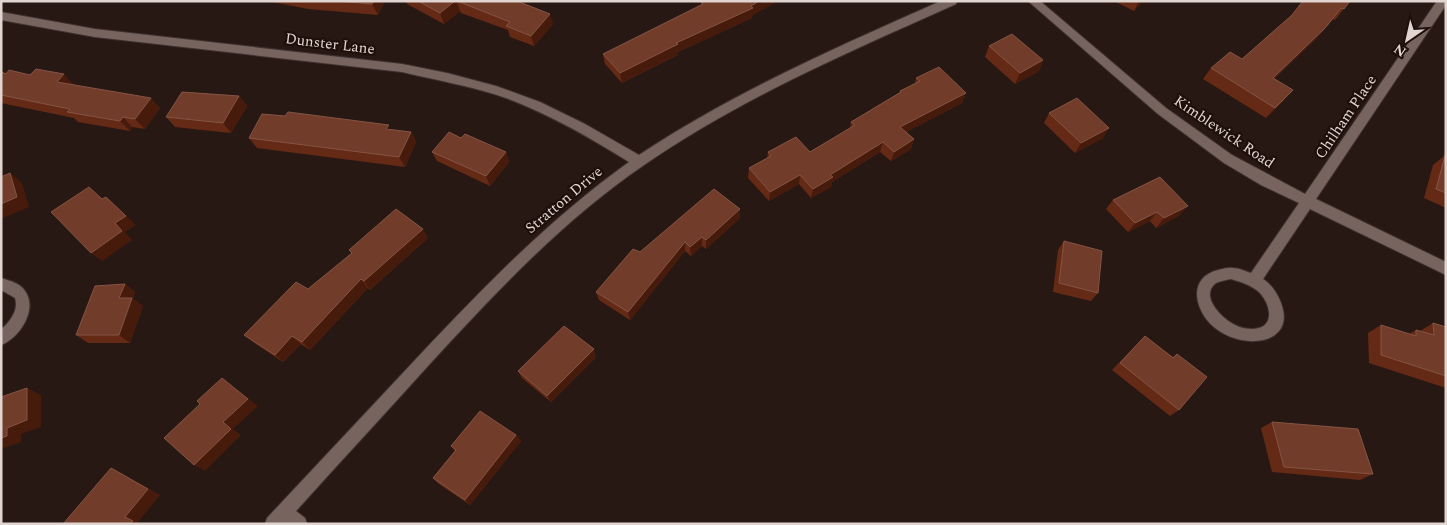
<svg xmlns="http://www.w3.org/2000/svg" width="1447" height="525" font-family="Spectral,serif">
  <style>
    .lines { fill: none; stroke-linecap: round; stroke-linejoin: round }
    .minor-casing { stroke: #3e3230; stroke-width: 2 }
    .minor { fill: #78645e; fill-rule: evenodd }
    .wall { fill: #652a16 }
    .shaded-wall { fill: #471b0c }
    .building { fill: #723c2a; stroke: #845444 }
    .labels { text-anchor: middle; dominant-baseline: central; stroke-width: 4.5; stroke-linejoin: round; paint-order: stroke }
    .street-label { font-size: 15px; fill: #e0d5d1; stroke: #1e0f0a }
  </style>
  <rect width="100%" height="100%" fill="#281813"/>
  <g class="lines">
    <!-- minor casing -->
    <g class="minor-casing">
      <path id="minor" d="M 941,1 L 957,1 L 956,4 C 849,52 741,98 644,165 C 562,221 494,294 427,367 C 384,415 339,463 296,511 L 305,518 L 307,524 L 265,524 L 267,518 C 312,470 357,422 402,374 C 473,298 544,223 629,162 C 589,137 547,113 503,97 C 470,86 436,80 402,72 L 95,37 L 1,20 L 1,12 L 95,29 L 402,64 L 447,73 L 496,86 L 540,102 L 585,124 L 639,155 C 734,92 837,47 941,1 Z
        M 1028,1 L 1040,1 L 1166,108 L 1232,155 L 1305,194 L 1437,1 L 1446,1 L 1446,5 L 1316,199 L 1446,262 L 1446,275 L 1310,209 L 1263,279 C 1272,285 1277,293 1281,303 C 1300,353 1218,353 1200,308 C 1193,291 1198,275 1218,270 C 1223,269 1228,267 1233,268 C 1239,268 1245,271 1251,273 L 1299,203 L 1261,185 L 1224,163 L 1158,114 ZM 1231,279 C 1241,282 1251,285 1259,292 C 1271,304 1276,328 1253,329 C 1247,329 1241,328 1235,325 C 1222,319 1199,296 1216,283 C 1220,281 1226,280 1231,279 Z
        M 1,278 C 10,281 20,283 25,291 C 38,309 20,338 1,345 L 1,330 C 10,321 19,311 15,298 L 1,290 Z"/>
    </g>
    <!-- minor -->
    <use href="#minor" class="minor"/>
  </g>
  <!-- wall -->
  <path class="wall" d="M 268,1 L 385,1 L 378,15 L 308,9 Z
    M 406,1 L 517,1 L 553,24 L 534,46 L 510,37 L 508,30 L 461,13 L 460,11 L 444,24 L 407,4 Z
    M 1114,1 L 1143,1 L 1134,11 Z
    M 1350,1 L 1335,20 L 1333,19 L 1317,38 L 1274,79 L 1284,100 L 1266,118 L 1203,79 L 1211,68 L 1242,59 Z
    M 701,2 L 752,16 L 752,18 L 678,52 L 678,55 L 622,83 L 605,64 L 603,54 L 701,5 Z
    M 989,46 L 1043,60 L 1039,71 L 1015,84 L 985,57 Z
    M 1,72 L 74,85 L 160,108 L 145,129 L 132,127 L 130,131 L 78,122 L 74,118 L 1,103 Z
    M 916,78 L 966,93 L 962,103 L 906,132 L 914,139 L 911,149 L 891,161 L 880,152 L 832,182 L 831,187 L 811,198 L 799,184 L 769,201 L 748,178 L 749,168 L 767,158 L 768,152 L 810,152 L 850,128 L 851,122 L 899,93 L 900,91 L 915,84 Z
    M 239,96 L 247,106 L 231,133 L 175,127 L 166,117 Z
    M 1049,113 L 1103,138 L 1075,153 L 1044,123 Z
    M 391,130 L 411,132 L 416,142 L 405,167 L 257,148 L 249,138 Z
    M 461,138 L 506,152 L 509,162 L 490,186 L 437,161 L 432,152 Z
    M 1446,150 L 1446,208 L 1424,198 L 1433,165 L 1443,157 L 1445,151 Z
    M 1113,200 L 1180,215 L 1156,228 L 1150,221 L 1128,232 L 1106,209 Z
    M 740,218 L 706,249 L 702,246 L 691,256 L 685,251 L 630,320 L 599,300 L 596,292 L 640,252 Z
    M 428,238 L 370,290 L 368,288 L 310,350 L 301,344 L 283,362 L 253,342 L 244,335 L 308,289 L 352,253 L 349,250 Z
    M 1064,241 L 1098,293 L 1091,301 L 1053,292 L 1058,250 Z
    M 125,284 L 135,292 L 133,299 L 143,306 L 130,343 L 88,343 L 76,335 Z
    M 1433,323 L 1446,327 L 1446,388 L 1369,363 L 1368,333 L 1381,325 L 1409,334 L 1416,330 L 1420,331 Z
    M 1145,336 L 1173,357 L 1177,354 L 1179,410 L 1170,416 L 1112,370 Z
    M 596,357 L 551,402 L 522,378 L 518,371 Z
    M 1272,422 L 1373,474 L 1360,480 L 1272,472 L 1261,428 Z
    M 516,435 L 521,441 L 470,505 L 439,484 L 433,478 L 455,451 L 451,446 Z"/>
  <!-- shaded-wall -->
  <path class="shaded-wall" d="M 374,1 L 385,1 L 378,15 L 372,4 Z
    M 455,1 L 459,1 L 457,2 L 460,11 L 444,24 L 440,13 Z
    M 759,1 L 778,1 L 752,16 L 752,18 L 678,52 L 678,55 L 622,83 L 620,73 L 676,43 Z
    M 1139,1 L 1143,1 L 1134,11 Z
    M 550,14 L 553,24 L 534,46 L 531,36 Z
    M 1326,27 L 1317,38 L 1264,88 L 1273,78 Z
    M 1043,60 L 1039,71 L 1015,84 L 1020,73 Z
    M 64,74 L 74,85 L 57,82 Z
    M 1293,90 L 1284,100 L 1266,118 L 1275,108 Z
    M 966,93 L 962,103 L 897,137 L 900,127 Z
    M 239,96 L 247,106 L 231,133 L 223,123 Z
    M 151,98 L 160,108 L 145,129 L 135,119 Z
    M 123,117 L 132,127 L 130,131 L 120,121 Z
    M 1109,128 L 1103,138 L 1075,153 L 1081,143 Z
    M 411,132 L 416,142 L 405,167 L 399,157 Z
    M 914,139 L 911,149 L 891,161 L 894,152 Z
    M 883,142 L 880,152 L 832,182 L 831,187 L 811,198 L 813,189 L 830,175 Z
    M 506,152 L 509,162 L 490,186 L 486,176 Z
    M 10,173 L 22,183 L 29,207 L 1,219 L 1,204 Z
    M 800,175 L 799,184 L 769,201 L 770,192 Z
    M 106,197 L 136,225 L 125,232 L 132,240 L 102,261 L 91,253 Z
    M 1188,206 L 1180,215 L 1156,228 L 1164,218 Z
    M 740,209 L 740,218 L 706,249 L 706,240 Z
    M 1157,212 L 1150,221 L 1128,232 L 1135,223 Z
    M 423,229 L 428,238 L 370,290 L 364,281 Z
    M 702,237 L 702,246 L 691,256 L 690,247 Z
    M 685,242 L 685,251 L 630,320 L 628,312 Z
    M 361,279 L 368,288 L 310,350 L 302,342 Z
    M 125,284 L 135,292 L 133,299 L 143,306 L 130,343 L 119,335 L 119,298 Z
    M 292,336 L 301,344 L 283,362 L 275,355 Z
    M 594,349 L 596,357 L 551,402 L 547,396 Z
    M 222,378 L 258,406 L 233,429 L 241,435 L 205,471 L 194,465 L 223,422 Z
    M 27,388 L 41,395 L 41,427 L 21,434 L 21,442 L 1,449 L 1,438 Z
    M 516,435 L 521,441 L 470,505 L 465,500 Z
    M 111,468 L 123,474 L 160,495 L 138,522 L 142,524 L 130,524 L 125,517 Z"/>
  <!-- building -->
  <path class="building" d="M 337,1 L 374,1 L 372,4 Z
    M 418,1 L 455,1 L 440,13 Z
    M 457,1 L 517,1 L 550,14 L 531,36 L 506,26 L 510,22 Z
    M 702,1 L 759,1 L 751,6 L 753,8 L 676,43 L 678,44 L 620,73 L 603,54 L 703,4 L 701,2 Z
    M 1303,1 L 1350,1 L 1344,9 L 1341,8 L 1326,27 L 1273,78 L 1293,90 L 1275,108 L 1211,68 L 1230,52 L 1242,59 L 1292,15 Z
    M 1012,34 L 1043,60 L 1020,73 L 989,46 Z
    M 939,67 L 966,93 L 900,127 L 914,139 L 894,152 L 883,142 L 830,175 L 833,177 L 813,189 L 800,175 L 770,192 L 749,168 L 771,156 L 768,152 L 796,137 L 810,152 L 855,125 L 851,122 L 901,92 L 900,91 L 920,81 L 916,78 Z
    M 36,69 L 64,74 L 57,82 L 151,98 L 135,119 L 123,117 L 120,121 L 67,112 L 70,109 L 1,95 L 1,72 L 6,74 L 9,70 L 30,75 Z
    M 182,92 L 239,96 L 223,123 L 166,117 Z
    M 1077,98 L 1109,128 L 1081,143 L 1049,113 Z
    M 288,112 L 389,125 L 386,129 L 411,132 L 399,157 L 249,138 L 262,114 L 285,116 Z
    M 449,132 L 461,138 L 465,134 L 506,152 L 486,176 L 432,152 Z
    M 1445,156 L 1446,156 L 1446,193 L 1436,189 Z
    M 10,173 L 17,197 L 1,204 L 1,177 Z
    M 1160,177 L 1188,206 L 1164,218 L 1157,212 L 1135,223 L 1113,200 Z
    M 89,187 L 102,199 L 106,197 L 126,216 L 115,223 L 122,231 L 91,253 L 51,212 Z
    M 714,189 L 740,209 L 706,240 L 702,237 L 690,247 L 685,242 L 628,312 L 596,292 L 633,249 L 640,252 Z
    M 396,209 L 423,229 L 364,281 L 361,279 L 302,342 L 292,336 L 275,355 L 244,335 L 296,282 L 308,289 L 352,253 L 349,250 Z
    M 1064,241 L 1102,251 L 1098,293 L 1059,283 Z
    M 125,284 L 119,298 L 132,298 L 119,335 L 76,335 L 95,286 Z
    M 1433,323 L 1446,327 L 1446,376 L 1381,355 L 1381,325 L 1416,336 L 1416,330 L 1434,335 Z
    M 564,326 L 594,349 L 547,396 L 518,371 Z
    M 1145,336 L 1173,358 L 1177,354 L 1207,377 L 1179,410 L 1120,363 Z
    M 222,378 L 248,399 L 223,422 L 231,429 L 194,465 L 164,438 L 200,404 L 197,401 Z
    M 27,388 L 27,420 L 7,428 L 7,436 L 1,438 L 1,397 Z
    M 480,411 L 516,435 L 465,500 L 433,478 L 456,450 L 451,446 Z
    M 1272,422 L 1358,429 L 1373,474 L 1284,467 Z
    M 111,468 L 148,489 L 125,517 L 133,521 L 130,524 L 63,524 Z"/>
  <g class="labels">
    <!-- street labels -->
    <g class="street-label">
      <text transform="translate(330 44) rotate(7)">Dunster Lane</text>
      <text transform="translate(1346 117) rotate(-56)">Chilham Place</text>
      <text transform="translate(1224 132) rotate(34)">Kimblewick Road</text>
      <text transform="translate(564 200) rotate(-40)">Stratton Drive</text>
    </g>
  </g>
  <!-- border -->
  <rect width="1447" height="525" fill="none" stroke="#e0d5d1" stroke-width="5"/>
  <!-- north arrow -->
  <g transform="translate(1407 40) rotate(214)" stroke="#1e0f0a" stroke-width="4" paint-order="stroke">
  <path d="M0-4L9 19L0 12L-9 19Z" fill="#e0d5d1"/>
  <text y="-8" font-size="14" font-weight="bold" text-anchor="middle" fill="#e0d5d1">N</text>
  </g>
</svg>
